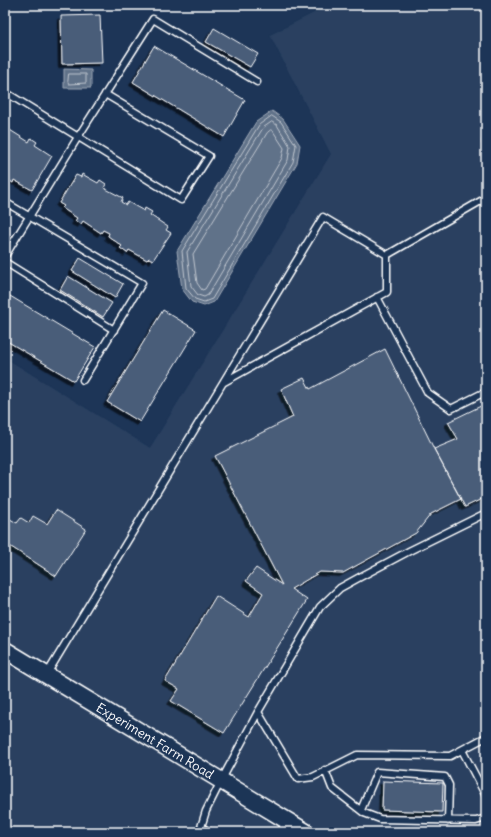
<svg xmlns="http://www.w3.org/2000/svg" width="491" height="837" font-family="Delius,sans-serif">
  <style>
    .built { fill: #2a4161 }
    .water { fill: #617289; stroke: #a0aab8 }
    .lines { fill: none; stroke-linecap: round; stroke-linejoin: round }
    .shore { stroke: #c0c7d0; stroke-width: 1 }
    .building { fill: #4a5d79; stroke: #fff; filter: url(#shadow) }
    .service-casing { stroke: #fff; stroke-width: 9 }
    .tertiary-casing { stroke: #fff; stroke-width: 19 }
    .service { stroke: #1d3557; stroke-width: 6 }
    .tertiary { stroke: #1d3557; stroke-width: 16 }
    .labels { text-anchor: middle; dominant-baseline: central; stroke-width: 3; stroke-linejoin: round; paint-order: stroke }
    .street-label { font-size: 13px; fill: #fff; stroke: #1d3557 }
  </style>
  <defs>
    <filter id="shadow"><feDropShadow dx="-3.5" dy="3.5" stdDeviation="0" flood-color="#0009"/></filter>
  </defs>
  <rect width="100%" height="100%" fill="#1d3557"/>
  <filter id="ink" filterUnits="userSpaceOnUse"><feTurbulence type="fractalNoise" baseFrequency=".025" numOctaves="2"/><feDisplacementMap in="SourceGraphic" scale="8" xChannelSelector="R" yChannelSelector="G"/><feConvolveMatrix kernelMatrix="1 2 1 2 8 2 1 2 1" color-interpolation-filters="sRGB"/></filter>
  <g filter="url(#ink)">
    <!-- built -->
    <path class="built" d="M 330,5 L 486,5 L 486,832 L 5,832 L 5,358 L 150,448 L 331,154 L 270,35 Z"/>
    <!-- water -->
    <path class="water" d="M 64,69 L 91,70 L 91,88 L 64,88 Z
      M 272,111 L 283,119 L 300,145 L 297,163 L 214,302 L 204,306 L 192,302 L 182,289 L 177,251 L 256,122 Z"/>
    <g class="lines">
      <!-- shore -->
      <path class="shore" d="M 69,74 L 86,74 L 86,83 L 69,84 L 68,82 Z
        M 272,116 L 281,122 L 296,145 L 293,162 L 212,299 L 204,302 L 195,299 L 186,288 L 182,251 L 259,125 Z
        M 272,122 L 277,125 L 290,146 L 288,160 L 208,295 L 204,297 L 198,295 L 191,286 L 187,252 L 263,128 Z
        M 271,130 L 273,131 L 284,148 L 282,158 L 205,289 L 202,290 L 197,283 L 193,254 L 267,133 Z"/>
    </g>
    <!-- building -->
    <path class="building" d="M 100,15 L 102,63 L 62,64 L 61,16 Z
      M 214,28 L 258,54 L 250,67 L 206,42 Z
      M 154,46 L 245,100 L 224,137 L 133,82 Z
      M 5,127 L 29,142 L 31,138 L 37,142 L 35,145 L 52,156 L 32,190 L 14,180 L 13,183 L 7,179 L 8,176 L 5,174 Z
      M 82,174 L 98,183 L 100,180 L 106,184 L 104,188 L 123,198 L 121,202 L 126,205 L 128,202 L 144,211 L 145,208 L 152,212 L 150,215 L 168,227 L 166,230 L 171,233 L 153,260 L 149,258 L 147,260 L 129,250 L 127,253 L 120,248 L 122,246 L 108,236 L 109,233 L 103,230 L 101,233 L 83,221 L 81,224 L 75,221 L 77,218 L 62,208 L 64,206 L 59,203 L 76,175 L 81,177 Z
      M 80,258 L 123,284 L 115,298 L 72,271 Z
      M 68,276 L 112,303 L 103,317 L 60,290 Z
      M 5,293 L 95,347 L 74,381 L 5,340 Z
      M 163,310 L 196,330 L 140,422 L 107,402 Z
      M 385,349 L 434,449 L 461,499 L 431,514 L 416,533 L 343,573 L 320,572 L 291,589 L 307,600 L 224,733 L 171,701 L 179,689 L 165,681 L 216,596 L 249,617 L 263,593 L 246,581 L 256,568 L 282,585 L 215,456 L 293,417 L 281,389 L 304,378 L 310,389 Z
      M 485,404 L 486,497 L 465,507 L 434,449 L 458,439 L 448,422 Z
      M 56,510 L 86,529 L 56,576 L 5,543 L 5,528 L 10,519 L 17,523 L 21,518 L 29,523 L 33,516 L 47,524 Z
      M 383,781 L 443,783 L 442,812 L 382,810 Z"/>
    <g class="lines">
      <!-- service casing -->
      <g class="service-casing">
        <path id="service" d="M 5,92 L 181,200 L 209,156 L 105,94
          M 486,141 L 486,143
          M 5,202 L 142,283 L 83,380
          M 5,256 L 78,137 L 153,19 L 257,82
          M 5,262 L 114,330
          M 377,297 L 428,393 L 451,409 L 481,394 L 486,394
          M 224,382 L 387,292 L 387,255 L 486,198
          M 47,674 L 323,217 L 387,255
          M 258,712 L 298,779 L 313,777 L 357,755 L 450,756 L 486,737
          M 462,750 L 486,796
          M 325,770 L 332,788 L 364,813 L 380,819 L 476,821 L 486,818
          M 361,810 L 377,772 L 445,777 L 449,785 L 448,821
          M 210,832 L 201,827 L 206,811 L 221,781 L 258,712 L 320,607 L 340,588 L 360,577 L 411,550 L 486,513
          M 281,832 L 286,821"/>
      </g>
      <!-- tertiary casing -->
      <g class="tertiary-casing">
        <path id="tertiary" d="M 5,650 L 306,832"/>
      </g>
      <!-- service -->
      <use href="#service" class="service"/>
      <!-- tertiary -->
      <use href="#tertiary" class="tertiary"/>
    </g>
  </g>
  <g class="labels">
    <!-- street labels -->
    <g class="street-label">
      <text transform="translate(155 741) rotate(31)">Experiment Farm Road</text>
    </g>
  </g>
  <!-- margin -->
  <rect width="491" height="837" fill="none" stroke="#1d3557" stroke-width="20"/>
  <rect x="10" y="10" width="471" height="817" fill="none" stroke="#fff" stroke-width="1.5" filter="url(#ink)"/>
</svg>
